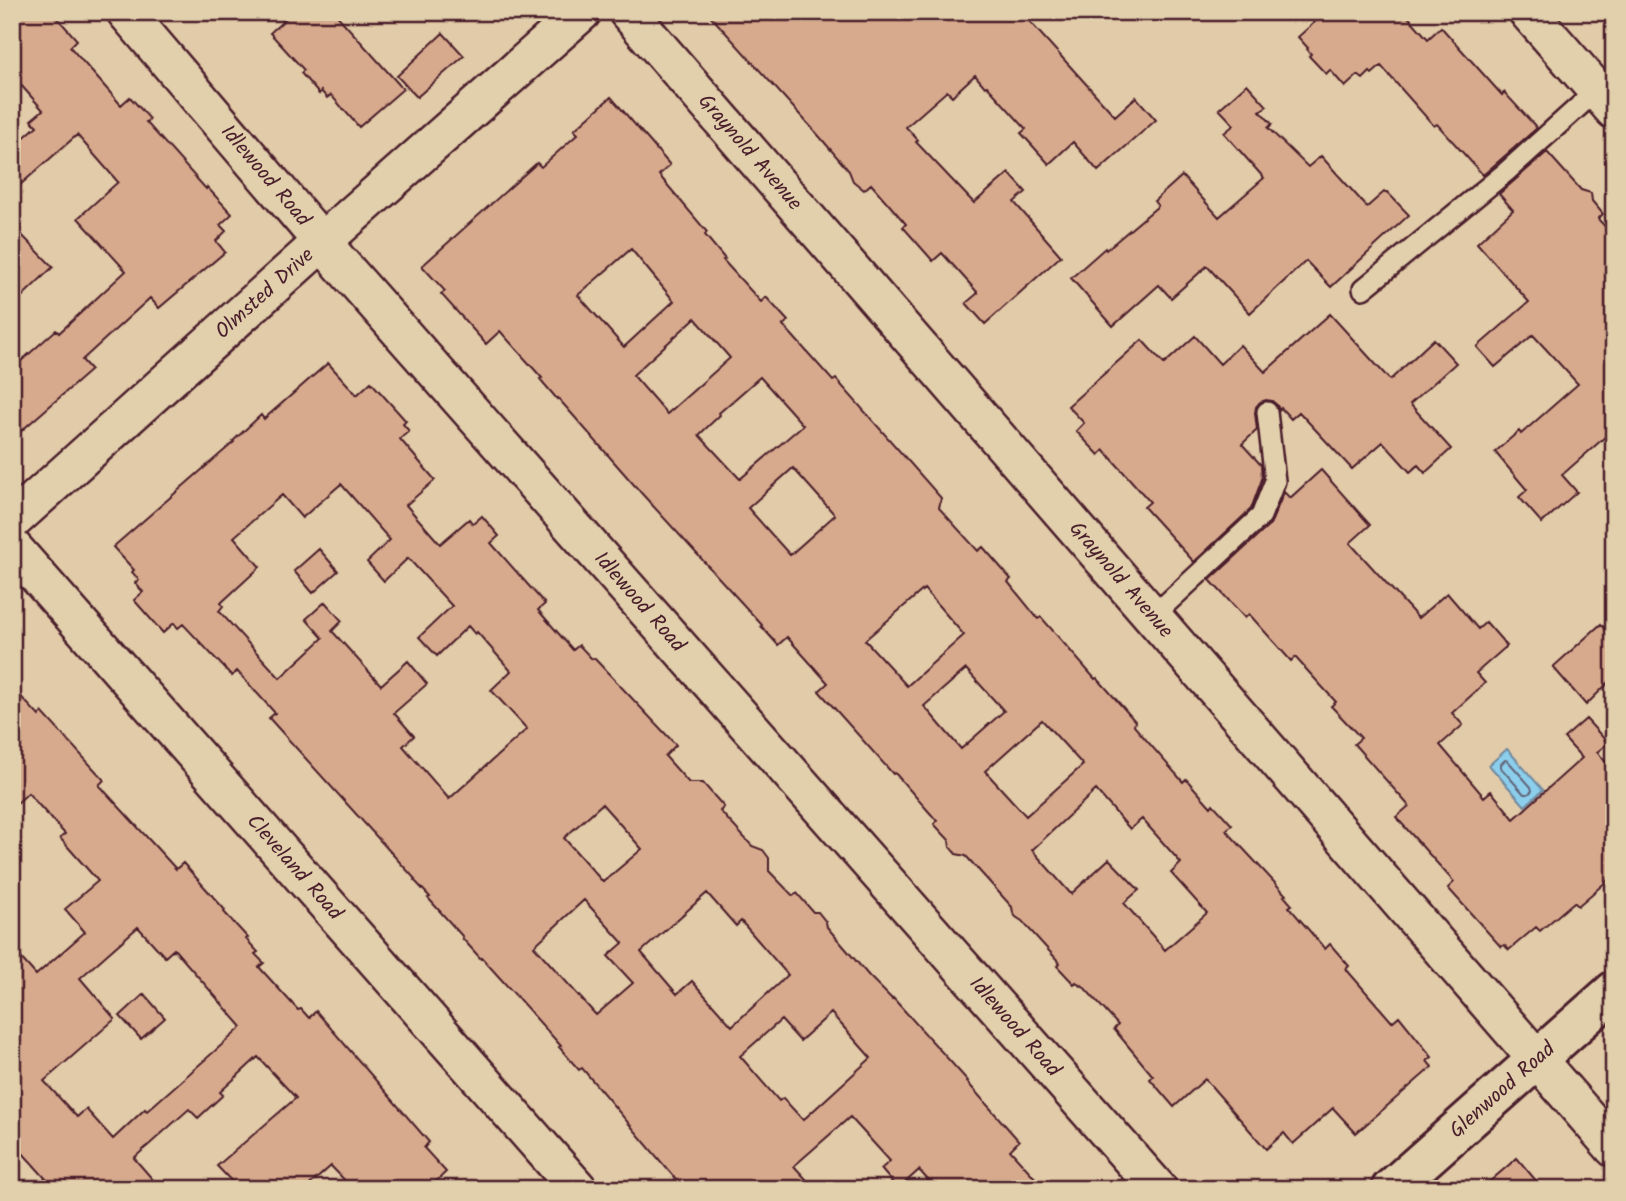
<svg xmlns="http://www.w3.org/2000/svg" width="1626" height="1201" font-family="Kalam,sans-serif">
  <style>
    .water { fill: #8bcfed; stroke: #71899f; stroke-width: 2 }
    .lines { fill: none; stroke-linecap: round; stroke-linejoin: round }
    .shore { stroke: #646579; stroke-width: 2 }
    .building { fill: #d8aa8d; stroke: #4a1f2b; stroke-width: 2; fill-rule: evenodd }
    .lane-casing { stroke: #4a1f2b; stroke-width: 24 }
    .street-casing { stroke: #4a1f2b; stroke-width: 42 }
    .secondary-casing { stroke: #4a1f2b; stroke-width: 44 }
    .lane { stroke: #e2d0ad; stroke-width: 19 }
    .street { stroke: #e2d0ad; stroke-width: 37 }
    .secondary { stroke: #e2d0ad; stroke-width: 38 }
    .labels { text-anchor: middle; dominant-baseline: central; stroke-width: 6; stroke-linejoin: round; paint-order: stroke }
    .street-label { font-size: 21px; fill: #4a1f2b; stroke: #e2d0ad }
  </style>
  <rect width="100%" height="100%" fill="#e2cba8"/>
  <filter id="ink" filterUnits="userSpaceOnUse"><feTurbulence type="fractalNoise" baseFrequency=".0143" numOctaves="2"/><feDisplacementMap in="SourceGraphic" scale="14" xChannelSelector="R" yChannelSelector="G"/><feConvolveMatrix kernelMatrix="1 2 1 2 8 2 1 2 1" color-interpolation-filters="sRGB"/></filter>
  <g filter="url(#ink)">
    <!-- water -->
    <path class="water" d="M 1507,749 L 1543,790 L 1525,806 L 1489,765 Z"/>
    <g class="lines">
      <!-- shore -->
      <path class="shore" d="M 1505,760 L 1508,761 L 1531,787 L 1532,791 L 1528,794 L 1524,794 L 1501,768 L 1501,764 Z"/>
    </g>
    <!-- building -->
    <path class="building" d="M 12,12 L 52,12 L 77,40 L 70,47 L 121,105 L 130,97 L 150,119 L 146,122 L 206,189 L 207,187 L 232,214 L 220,225 L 226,231 L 216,241 L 225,252 L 159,308 L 150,298 L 82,360 L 91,370 L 12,439 L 12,369 L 56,330 L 59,333 L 126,271 L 78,218 L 118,182 L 77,135 L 12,192 L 12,148 L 37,126 L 31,120 L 43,110 L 12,75 Z
      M 293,12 L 334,12 L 403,89 L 359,127 L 331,95 L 327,98 L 321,91 L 319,94 L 301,73 L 304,70 L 270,33 Z
      M 707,12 L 1021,12 L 1115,116 L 1136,97 L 1156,120 L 1098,171 L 1073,142 L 1049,164 L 1021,133 L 1026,129 L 987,86 L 985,87 L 975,75 L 952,96 L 947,91 L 906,127 L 918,140 L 916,142 L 974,203 L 1009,173 L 1026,192 L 1014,202 L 1061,256 L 985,324 L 966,303 L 978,293 L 942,253 L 933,261 L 903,227 L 906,224 L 871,184 L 864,190 L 853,181 L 849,171 L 819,136 Z
      M 1326,12 L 1404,12 L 1428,39 L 1441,27 L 1502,95 L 1504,92 L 1537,128 L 1483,175 L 1437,124 L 1434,126 L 1381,66 L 1372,74 L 1370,72 L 1363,79 L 1358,75 L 1345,87 L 1330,70 L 1326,74 L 1309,56 L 1311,54 L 1307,49 L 1308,48 L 1298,37 Z
      M 443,33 L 464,56 L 417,97 L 397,76 Z
      M 1247,84 L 1267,106 L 1260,111 L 1272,124 L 1268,128 L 1308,167 L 1321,156 L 1367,207 L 1384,192 L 1385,193 L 1387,192 L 1409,215 L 1331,287 L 1306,261 L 1250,313 L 1207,266 L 1171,298 L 1159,285 L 1113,326 L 1071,278 L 1105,248 L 1106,250 L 1158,206 L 1154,201 L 1182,176 L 1219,217 L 1264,178 L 1224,133 L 1234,125 L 1219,109 Z
      M 611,97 L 670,165 L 659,175 L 707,232 L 705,235 L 725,259 L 723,260 L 761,302 L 766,297 L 788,321 L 783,325 L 833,381 L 836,379 L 941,498 L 939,508 L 978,551 L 983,547 L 1011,579 L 1008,582 L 1038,619 L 1041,617 L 1095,679 L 1097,678 L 1106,688 L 1135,721 L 1134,726 L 1183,782 L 1186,779 L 1211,807 L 1213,804 L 1232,825 L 1226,830 L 1286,895 L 1284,896 L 1292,905 L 1289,907 L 1325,949 L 1330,944 L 1349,966 L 1346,969 L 1392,1022 L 1399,1016 L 1432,1057 L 1427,1061 L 1432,1067 L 1356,1133 L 1333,1108 L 1293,1144 L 1284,1133 L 1266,1149 L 1205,1079 L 1174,1107 L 1150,1079 L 1153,1076 L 1114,1029 L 1118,1025 L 1082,985 L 1080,986 L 1076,982 L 1074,984 L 1057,966 L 1060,963 L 1022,921 L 1016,917 L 1013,913 L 1012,907 L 966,856 L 956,854 L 950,847 L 949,840 L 934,824 L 937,821 L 895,773 L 893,774 L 819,691 L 828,683 L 787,637 L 778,645 L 761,626 L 762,625 L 643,495 L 558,398 L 557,399 L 540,379 L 542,378 L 500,331 L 486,344 L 441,294 L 445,291 L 422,266 L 537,163 L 541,167 L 578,134 L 574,130 ZM 631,249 L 674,301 L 624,347 L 578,295 ZM 695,318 L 730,358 L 667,414 L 633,375 ZM 760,377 L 803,425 L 740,479 L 699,435 L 720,415 L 719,413 ZM 793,468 L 835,515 L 790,555 L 748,508 ZM 924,589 L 964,635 L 907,686 L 865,640 ZM 966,669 L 1004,711 L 961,749 L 924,706 ZM 1042,720 L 1083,765 L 1026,816 L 985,771 ZM 1096,790 L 1130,829 L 1142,819 L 1181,863 L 1171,873 L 1207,913 L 1165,950 L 1124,903 L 1139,890 L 1109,859 L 1071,894 L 1032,850 Z
      M 1547,152 L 1581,190 L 1591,193 L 1592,201 L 1603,214 L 1598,219 L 1614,236 L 1614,429 L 1562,475 L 1577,492 L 1542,523 L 1519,497 L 1527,490 L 1495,452 L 1519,431 L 1521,434 L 1578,384 L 1533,335 L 1495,367 L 1477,347 L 1529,302 L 1477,243 L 1513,210 L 1499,194 Z
      M 12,225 L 53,267 L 12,306 Z
      M 1330,314 L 1390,380 L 1434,339 L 1456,363 L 1410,404 L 1451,449 L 1425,473 L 1418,465 L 1410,472 L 1383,442 L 1352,469 L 1299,412 L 1291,419 L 1281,408 L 1279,410 L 1277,405 L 1272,401 L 1266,400 L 1260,402 L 1256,407 L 1255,413 L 1257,430 L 1242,444 L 1261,465 L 1262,479 L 1251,509 L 1194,562 L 1144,507 L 1150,502 L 1104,450 L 1099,455 L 1076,431 L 1084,423 L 1068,406 L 1142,340 L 1164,364 L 1195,336 L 1220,364 L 1240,345 L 1265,372 Z
      M 328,363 L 357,395 L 371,382 L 406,421 L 403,424 L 409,431 L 400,439 L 435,480 L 406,505 L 440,544 L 469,519 L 473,524 L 482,516 L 499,536 L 491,543 L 545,604 L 538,610 L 573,650 L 579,645 L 592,659 L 594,658 L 676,745 L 665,756 L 689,783 L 703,783 L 724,807 L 720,811 L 752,846 L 763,850 L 769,858 L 769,871 L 793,896 L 797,893 L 813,912 L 818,912 L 826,922 L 827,927 L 869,976 L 892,999 L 893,998 L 968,1081 L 967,1082 L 1019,1141 L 1010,1150 L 1045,1189 L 936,1189 L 919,1170 L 898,1189 L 881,1169 L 890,1161 L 850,1117 L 794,1166 L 815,1189 L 684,1189 L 582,1068 L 579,1070 L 559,1047 L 561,1046 L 482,958 L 481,959 L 462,938 L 463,937 L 428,898 L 430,897 L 414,880 L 415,879 L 269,718 L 275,713 L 237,671 L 232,676 L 183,624 L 178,628 L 174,623 L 163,633 L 134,600 L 143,592 L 135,583 L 139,580 L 132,572 L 134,570 L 113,547 L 234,442 L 233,441 L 261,415 L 264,419 ZM 341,484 L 390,540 L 367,562 L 384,581 L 408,558 L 452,606 L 419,637 L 437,656 L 468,626 L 475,634 L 477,632 L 511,671 L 491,690 L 527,729 L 449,799 L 403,746 L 414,736 L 394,713 L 427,684 L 408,661 L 381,685 L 332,631 L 342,621 L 325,602 L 306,619 L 323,638 L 280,678 L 219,611 L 223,606 L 221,603 L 260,567 L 234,537 L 282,495 L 302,518 ZM 602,804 L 642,849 L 603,882 L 564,838 ZM 707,893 L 736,926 L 741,921 L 788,975 L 732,1026 L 692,981 L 677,994 L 641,952 ZM 584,900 L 623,943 L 608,956 L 633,983 L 596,1015 L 534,946 ZM 831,1013 L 871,1058 L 803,1120 L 783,1098 L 779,1101 L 740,1056 L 781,1020 L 800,1041 Z
      M 1321,470 L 1370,525 L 1350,543 L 1418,618 L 1447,593 L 1478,629 L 1486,622 L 1507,646 L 1476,673 L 1485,683 L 1452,713 L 1463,725 L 1440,745 L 1484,797 L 1491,791 L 1514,819 L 1582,758 L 1564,738 L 1586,719 L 1608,743 L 1597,752 L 1614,771 L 1614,875 L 1578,906 L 1574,902 L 1540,931 L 1536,927 L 1509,950 L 1504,945 L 1501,947 L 1448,888 L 1454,882 L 1396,817 L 1409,806 L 1354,744 L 1361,738 L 1331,706 L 1336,702 L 1295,657 L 1291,661 L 1249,614 L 1245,618 L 1210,580 L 1270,525 L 1284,492 L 1290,498 Z
      M 319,549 L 338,571 L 313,593 L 294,571 Z
      M 1601,624 L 1614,638 L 1614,677 L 1586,705 L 1553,667 Z
      M 12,687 L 39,716 L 42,712 L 104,780 L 99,785 L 176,869 L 183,863 L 225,910 L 224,912 L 248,938 L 246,939 L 258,952 L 255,954 L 264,963 L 259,967 L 298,1010 L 301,1009 L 309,1018 L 316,1011 L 429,1142 L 424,1148 L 446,1172 L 428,1189 L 353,1189 L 331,1166 L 305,1189 L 239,1189 L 217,1166 L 296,1098 L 258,1057 L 220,1092 L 223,1095 L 198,1118 L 189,1109 L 134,1158 L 161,1189 L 55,1189 L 12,1141 L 12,948 L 36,975 L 85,932 L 65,909 L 98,881 L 60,838 L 65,834 L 28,793 L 12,808 ZM 138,927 L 165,957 L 174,949 L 242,1027 L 147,1111 L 145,1109 L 113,1139 L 86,1109 L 77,1117 L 44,1081 L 115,1019 L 80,978 Z
      M 144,994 L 165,1018 L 141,1039 L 120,1016 Z
      M 1517,1158 L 1543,1189 L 1481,1189 Z"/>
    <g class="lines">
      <!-- lane casing -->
      <g class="lane-casing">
        <path id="lane" d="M 1363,289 L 1506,172 L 1597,90
          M 1152,617 L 1261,516 L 1275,481 L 1267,412"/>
      </g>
      <!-- street casing -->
      <g class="street-casing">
        <g id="street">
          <path id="s1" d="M 126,12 L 339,262 L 1158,1189"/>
          <path id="s2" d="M 628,12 L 1614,1148"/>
          <path d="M 1528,12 L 1614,110"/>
          <path id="s3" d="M 12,521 L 322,242 L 582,12"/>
          <path id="s4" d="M 12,547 L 578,1189"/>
        </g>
      </g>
      <!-- secondary casing -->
      <g class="secondary-casing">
        <g id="secondary">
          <path id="s5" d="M 1391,1189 L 1614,991"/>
        </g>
      </g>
      <!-- lane -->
      <use href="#lane" class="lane"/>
      <!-- street -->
      <use href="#street" class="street"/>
      <!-- secondary -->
      <use href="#secondary" class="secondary"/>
    </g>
  </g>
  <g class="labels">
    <!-- street labels -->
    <g class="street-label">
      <text stroke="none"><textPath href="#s2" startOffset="186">Graynold Avenue</textPath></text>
      <text stroke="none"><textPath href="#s1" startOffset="215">Idlewood Road</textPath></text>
      <text stroke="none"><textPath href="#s3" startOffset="340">Olmsted Drive</textPath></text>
      <text stroke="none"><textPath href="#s2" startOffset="752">Graynold Avenue</textPath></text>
      <text stroke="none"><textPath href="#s1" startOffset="782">Idlewood Road</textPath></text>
      <text stroke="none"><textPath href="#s4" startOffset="427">Cleveland Road</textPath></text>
      <text stroke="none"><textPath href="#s1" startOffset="1349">Idlewood Road</textPath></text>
      <text stroke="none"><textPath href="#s5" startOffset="149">Glenwood Road</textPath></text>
    </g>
  </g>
  <!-- margin -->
  <rect width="1626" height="1201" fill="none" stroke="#e2d0ad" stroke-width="42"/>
  <rect x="21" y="21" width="1584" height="1159" fill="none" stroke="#4a1f2b" stroke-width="2.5" filter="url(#ink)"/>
</svg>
